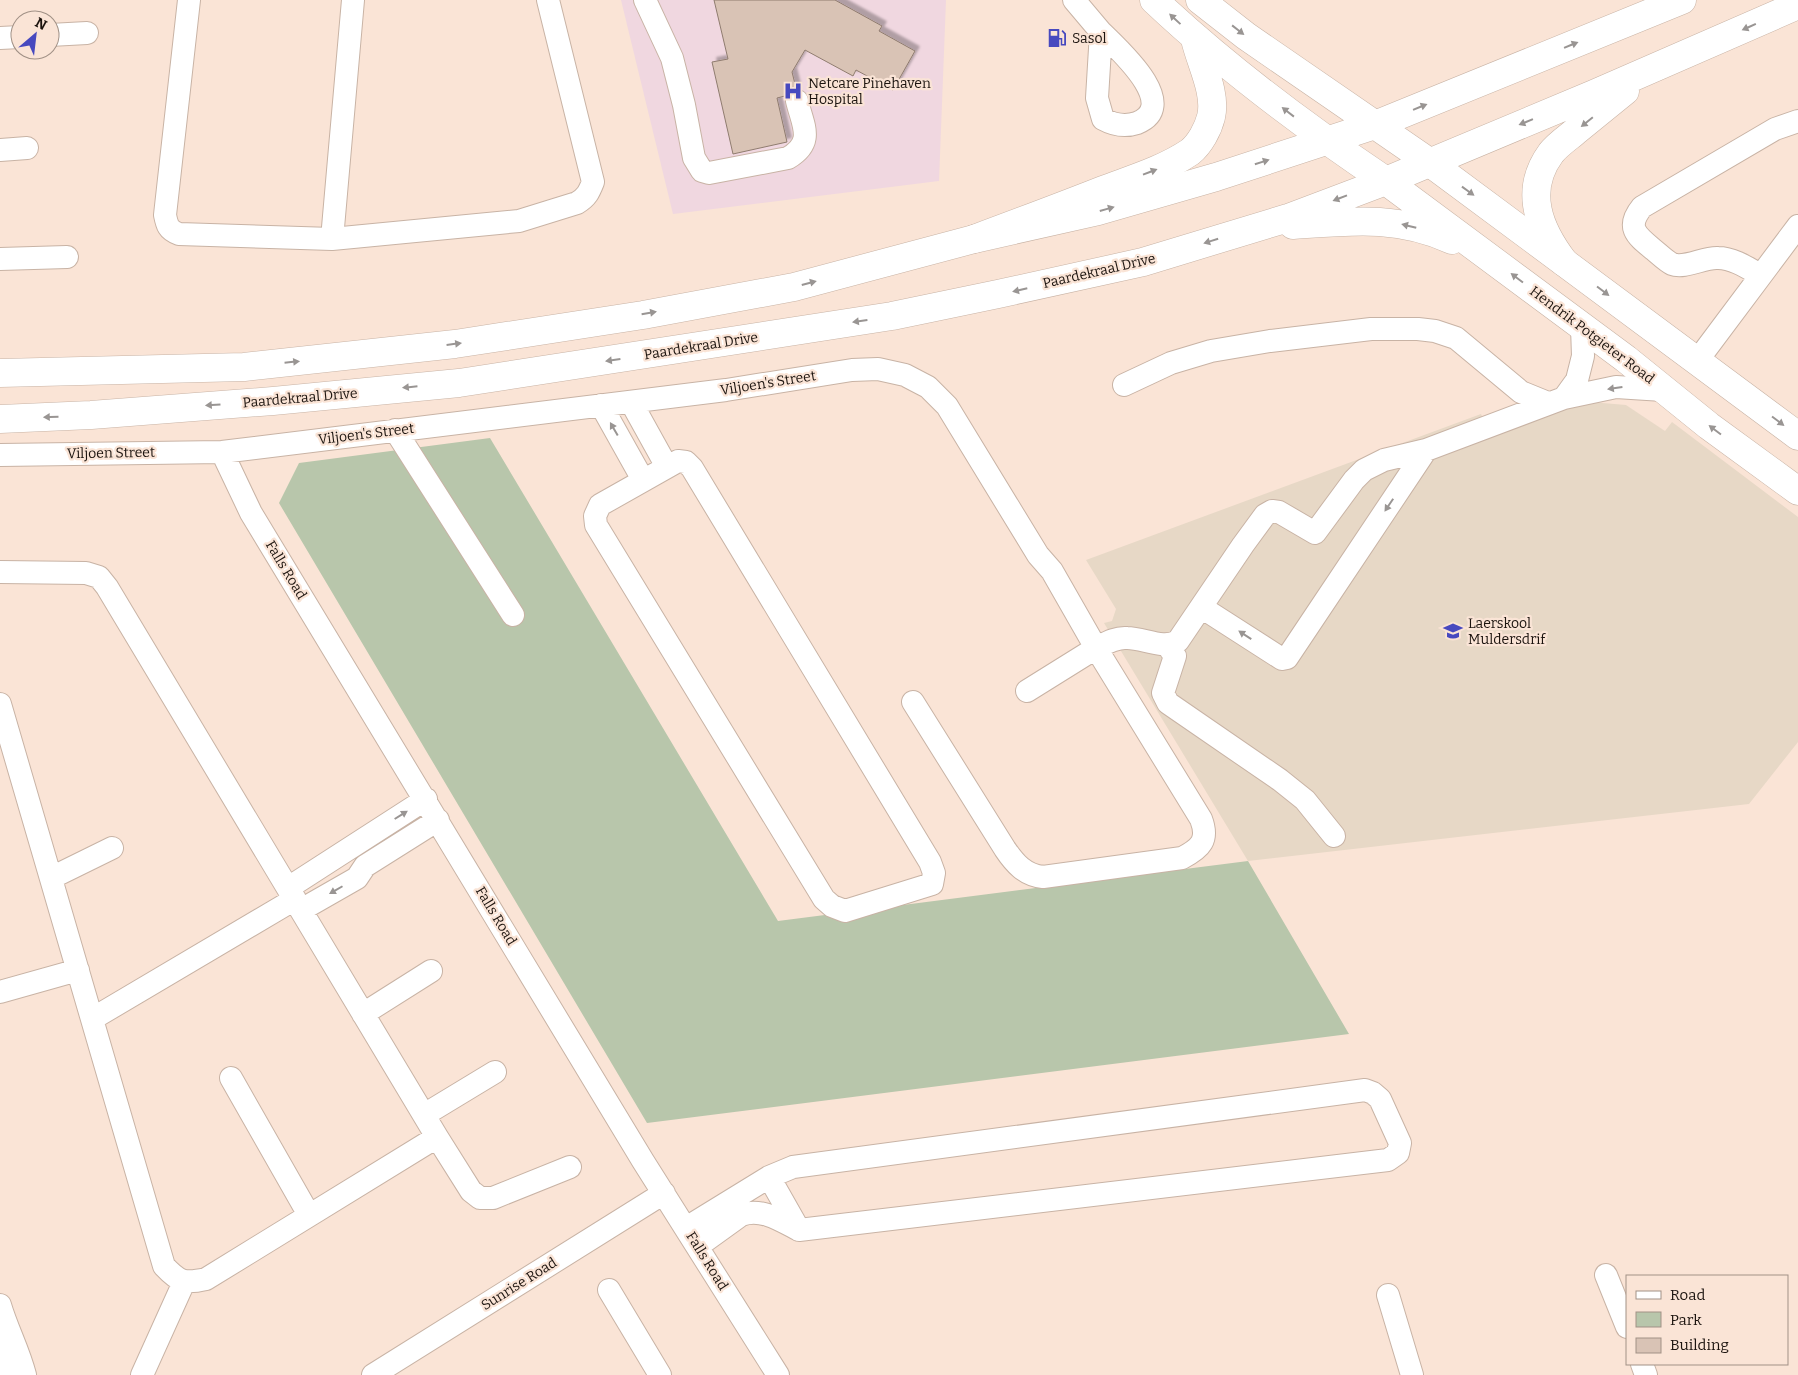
<svg xmlns="http://www.w3.org/2000/svg" width="1798" height="1375" font-family="Bitter,serif">
  <style>
    .education { fill: #e7d8c6 }
    .medical { fill: #f0d7e0 }
    .green { fill: #b8c6ab }
    .building { fill: #d9c3b5; stroke: #8f7c6f; filter: url(#shadow) }
    .lines { fill: none; stroke-linecap: round; stroke-linejoin: round }
    .minor-casing { stroke: #c8b3a5; stroke-width: 24 }
    .major-casing { stroke: #c8b3a5; stroke-width: 29 }
    .highway-casing { stroke: #c8b3a5; stroke-width: 29 }
    .minor { stroke: #fff; stroke-width: 22 }
    .major { stroke: #fff; stroke-width: 28 }
    .highway { stroke: #fff; stroke-width: 28 }
    .oneway { fill: #999593 }
    .labels { text-anchor: middle; dominant-baseline: central; stroke-width: 4.5; stroke-linejoin: round; paint-order: stroke }
    .poi-label { font-size: 14px; fill: #1c140f; stroke: #fae4d6; text-anchor: start }
    .street-label { font-size: 14px; fill: #1c140f; stroke: #fae4d6 }
  </style>
  <defs>
    <filter id="shadow"><feDropShadow dx="4.5" dy="-4.5" stdDeviation="1" flood-color="#0004"/></filter>
  </defs>
  <rect width="100%" height="100%" fill="#fae4d6"/>
  <!-- education -->
  <path class="education" d="M 1579,401 L 1626,405 L 1665,431 L 1672,422 L 1798,517 L 1798,742 L 1749,804 L 1248,861 L 1104,623 L 1112,621 L 1116,609 L 1086,560 L 1481,414 L 1490,434 Z"/>
  <!-- medical -->
  <path class="medical" d="M 621,0 L 946,0 L 939,181 L 673,214 Z"/>
  <!-- green -->
  <path class="green" d="M 490,438 L 778,921 L 1248,861 L 1349,1034 L 647,1123 L 279,503 L 299,463 Z"/>
  <!-- building -->
  <path class="building" d="M 714,0 L 835,0 L 882,26 L 879,31 L 915,51 L 893,90 L 856,70 L 853,76 L 805,50 L 792,72 L 796,88 L 788,91 L 785,96 L 777,98 L 787,142 L 733,154 L 712,62 L 728,59 Z"/>
  <g class="lines">
    <!-- minor casing -->
    <g class="minor-casing">
      <path id="minor" d="M 189,0 L 165,215 C 167,225 168,230 179,234 L 332,239 L 519,221 L 577,203 C 587,197 589,192 593,182 L 548,0
        M 645,0 L 672,58 L 684,105 L 694,158 L 702,171 L 709,173 L 788,158 C 815,142 803,126 797,101
        M 1074,0 L 1101,32 L 1097,98 L 1103,119 C 1114,125 1125,127 1137,123 C 1182,105 1117,48 1101,32
        M 50,35 L 87,33
        M 0,38 L 20,37
        M 0,150 L 27,148
        M 332,239 L 353,0
        M 0,259 L 67,257
        M 1760,275 C 1748,268 1733,258 1718,258 C 1704,257 1685,269 1672,264 C 1666,261 1659,254 1654,250 C 1637,236 1625,228 1642,207 L 1775,129 L 1798,121
        M 1697,361 L 1798,226
        M 1124,385 L 1171,363 L 1211,351 L 1270,341 L 1371,329 L 1418,329 L 1435,331 L 1456,338 L 1521,392 L 1548,403
        M 1564,398 L 1577,380 L 1583,356 L 1582,327
        M 631,402 L 667,467
        M 601,405 L 643,480
        M 395,430 L 513,615
        M 222,452 L 251,513 L 643,1161 L 778,1375
        M 0,455 L 222,452 L 726,390 L 852,370 L 878,369 L 905,375 L 928,387 L 947,406 L 1038,555 L 1052,571 L 1096,648 C 1106,643 1116,637 1127,638 C 1144,638 1163,650 1178,641 L 1243,545 L 1265,515 L 1272,511 L 1279,512 L 1315,533 L 1354,480 L 1364,470 L 1384,460 L 1426,450 L 1564,398 L 1616,387 L 1663,390
        M 678,461 L 686,462 L 692,468 L 930,862 L 934,873 L 932,884 L 845,911 L 832,906 L 824,899 L 596,525 L 595,516 L 600,505 Z
        M 0,572 L 86,573 L 99,577 L 107,587 L 437,1137 L 471,1191 L 480,1198 L 493,1198 L 570,1167
        M 1201,607 L 1282,659 L 1287,658 L 1426,450
        M 1167,645 L 1175,656 L 1163,693 L 1168,703 L 1280,780 L 1305,800 L 1334,836
        M 913,702 L 1005,849 C 1015,864 1025,875 1043,877 L 1182,858 C 1201,848 1209,840 1201,819 L 1096,648 L 1027,691
        M 0,704 L 164,1266 C 179,1282 184,1284 206,1279 L 437,1137
        M 51,878 L 112,848
        M 288,888 L 426,799
        M 301,910 L 357,878 L 365,866 L 438,820
        M 0,992 L 78,970
        M 363,1014 L 431,971
        M 92,1019 L 295,899
        M 231,1078 L 309,1215
        M 424,1115 L 495,1072
        M 769,1177 L 799,1230
        M 686,1228 L 769,1177 L 793,1167 L 1365,1090 L 1373,1093 L 1380,1099 L 1400,1143 L 1398,1153 L 1388,1160 L 799,1230 C 782,1221 761,1207 741,1215 L 698,1246
        M 1606,1275 L 1627,1327
        M 609,1290 L 660,1375
        M 1388,1295 L 1412,1375
        M 0,1305 C 7,1329 19,1351 25,1375
        M 6,1336 L 7,1375
        M 1642,1364 L 1646,1375
        M 142,1375 L 184,1282
        M 373,1375 L 664,1193"/>
    </g>
    <!-- major casing -->
    <g class="major-casing">
      <path id="major" d="M 1429,162 L 1798,436
        M 1293,225 C 1350,221 1398,215 1452,240
        M 0,373 L 244,367 L 455,344 L 643,315 L 794,287 L 974,239 L 1098,211 L 1216,177 L 1326,141
        M 0,419 L 91,415 L 273,401 L 459,383 L 892,316 L 998,294 L 1143,262 L 1288,218 L 1386,181 L 1626,359 L 1709,426 L 1798,491"/>
    </g>
    <!-- highway casing -->
    <g class="highway-casing">
      <path id="highway" d="M 1154,0 C 1225,67 1304,126 1386,181 L 1594,94 L 1798,5
        M 1200,0 L 1246,36 L 1429,162
        M 1326,141 L 1375,125 L 1682,0
        M 974,239 C 1017,223 1060,207 1103,190 C 1132,179 1163,170 1190,152 C 1200,144 1208,129 1211,117 C 1217,93 1200,62 1195,39
        M 1564,262 C 1539,229 1523,191 1551,153 C 1558,144 1569,137 1577,130 C 1593,117 1609,104 1625,91"/>
    </g>
    <!-- minor -->
    <use href="#minor" class="minor"/>
    <!-- major -->
    <use href="#major" class="major"/>
    <!-- highway -->
    <use href="#highway" class="highway"/>
  </g>
  <!-- one-way arrows -->
  <defs><path id="oneway-solid" d="M-6-.8H1V-3.2L6.5 0L1 3.2V.8H-6Z" transform="scale(1.25)"/></defs>
  <g class="oneway">
    <use href="#oneway-solid" transform="translate(1175 19) rotate(-137)"/>
    <use href="#oneway-solid" transform="translate(1749 27) rotate(156)"/>
    <use href="#oneway-solid" transform="translate(1238 30) rotate(38)"/>
    <use href="#oneway-solid" transform="translate(1571 45) rotate(-22)"/>
    <use href="#oneway-solid" transform="translate(1420 107) rotate(-22)"/>
    <use href="#oneway-solid" transform="translate(1288 112) rotate(-142)"/>
    <use href="#oneway-solid" transform="translate(1526 122) rotate(158)"/>
    <use href="#oneway-solid" transform="translate(1587 122) rotate(141)"/>
    <use href="#oneway-solid" transform="translate(1262 162) rotate(-18)"/>
    <use href="#oneway-solid" transform="translate(1150 172) rotate(-21)"/>
    <use href="#oneway-solid" transform="translate(1468 191) rotate(36)"/>
    <use href="#oneway-solid" transform="translate(1340 198) rotate(159)"/>
    <use href="#oneway-solid" transform="translate(1107 209) rotate(-16)"/>
    <use href="#oneway-solid" transform="translate(1409 226) rotate(-166)"/>
    <use href="#oneway-solid" transform="translate(1211 241) rotate(163)"/>
    <use href="#oneway-solid" transform="translate(1517 278) rotate(-143)"/>
    <use href="#oneway-solid" transform="translate(809 283) rotate(-15)"/>
    <use href="#oneway-solid" transform="translate(1020 290) rotate(167)"/>
    <use href="#oneway-solid" transform="translate(1603 291) rotate(37)"/>
    <use href="#oneway-solid" transform="translate(649 313) rotate(-10)"/>
    <use href="#oneway-solid" transform="translate(860 321) rotate(172)"/>
    <use href="#oneway-solid" transform="translate(454 344) rotate(-7)"/>
    <use href="#oneway-solid" transform="translate(613 360) rotate(172)"/>
    <use href="#oneway-solid" transform="translate(292 362) rotate(-6)"/>
    <use href="#oneway-solid" transform="translate(410 387) rotate(174)"/>
    <use href="#oneway-solid" transform="translate(1615 388) rotate(172)"/>
    <use href="#oneway-solid" transform="translate(213 405) rotate(176)"/>
    <use href="#oneway-solid" transform="translate(51 417) rotate(178)"/>
    <use href="#oneway-solid" transform="translate(1778 421) rotate(37)"/>
    <use href="#oneway-solid" transform="translate(614 429) rotate(-120)"/>
    <use href="#oneway-solid" transform="translate(1715 430) rotate(-143)"/>
    <use href="#oneway-solid" transform="translate(1389 505) rotate(124)"/>
    <use href="#oneway-solid" transform="translate(1245 635) rotate(-147)"/>
    <use href="#oneway-solid" transform="translate(401 815) rotate(-32)"/>
    <use href="#oneway-solid" transform="translate(336 890) rotate(150)"/>
  </g>
  <!-- icons -->
  <defs>
    <g id="fuel-bare" transform="scale(1.5)"><path d="M-5.5-6h7V0h2V4h1.3V-2.5L3-4.5l.8-.8L6-3V5H2.5V1h-1V6h-7ZM-4.2-4.7v3.2H.2V-4.7Z" fill="#4749bf" stroke="#fae4d6" stroke-width="2.5" paint-order="stroke"/></g>
    <g id="hospital-bare" transform="scale(1.5)"><path d="M-5-5h3v3.5h4V-5h3V5h-3V1.5h-4V5h-3Z" fill="#4749bf" stroke="#fae4d6" stroke-width="2.5" paint-order="stroke"/></g>
    <g id="school-bare" transform="scale(1.5)"><path d="M0-5L7-2L0 1L-7-2ZM-4 1L0 2.5L4 1V4Q0 6-4 4Z" fill="#4749bf" stroke="#fae4d6" stroke-width="2.5" paint-order="stroke"/></g>
  </defs>
  <g fill-rule="evenodd">
    <use href="#fuel-bare" x="1057" y="38"/>
    <use href="#hospital-bare" x="793" y="91"/>
    <use href="#school-bare" x="1453" y="631"/>
  </g>
  <g class="labels">
    <!-- poi labels -->
    <g class="poi-label">
      <text x="1072" y="38">Sasol</text>
      <text x="808" y="83">Netcare Pinehaven<tspan x="808" dy="16">Hospital</tspan></text>
      <text x="1468" y="623">Laerskool<tspan x="1468" dy="16">Muldersdrif</tspan></text>
    </g>
    <!-- street labels -->
    <g class="street-label">
      <text transform="translate(1099 271) rotate(-13)">Paardekraal Drive</text>
      <text transform="translate(1592 335) rotate(37)">Hendrik Potgieter Road</text>
      <text transform="translate(701 346) rotate(-9)">Paardekraal Drive</text>
      <text transform="translate(768 383) rotate(-9)">Viljoen's Street</text>
      <text transform="translate(300 398) rotate(-5)">Paardekraal Drive</text>
      <text transform="translate(366 434) rotate(-7)">Viljoen's Street</text>
      <text transform="translate(111 453) rotate(-1)">Viljoen Street</text>
      <text transform="translate(286 570) rotate(59)">Falls Road</text>
      <text transform="translate(496 916) rotate(59)">Falls Road</text>
      <text transform="translate(707 1261) rotate(58)">Falls Road</text>
      <text transform="translate(519 1284) rotate(-32)">Sunrise Road</text>
    </g>
  </g>
  <!-- legend -->
  <rect x="1626" y="1275" width="162" height="90" fill="#fae4d6" stroke="#a19186"/>
  <rect x="1636" y="1291" width="25" height="8" fill="#ffffff" stroke="#a19186"/>
  <text x="1670" y="1300" font-size="15" fill="#1c140f">Road</text>
  <rect x="1636" y="1312" width="25" height="15" fill="#b8c6ab" stroke="#a19186"/>
  <text x="1670" y="1325" font-size="15" fill="#1c140f">Park</text>
  <rect x="1636" y="1338" width="25" height="15" fill="#d9c3b5" stroke="#a19186"/>
  <text x="1670" y="1350" font-size="15" fill="#1c140f">Building</text>
  <!-- north arrow -->
  <g transform="translate(35 35) rotate(28)"><circle r="24" fill="#fae4d6" stroke="#a19186"/>
  <path d="M0-4L9 19L0 12L-9 19Z" fill="#4749bf"/>
  <text y="-8" font-size="14" font-weight="bold" text-anchor="middle" fill="#1c140f">N</text>
  </g>
</svg>
